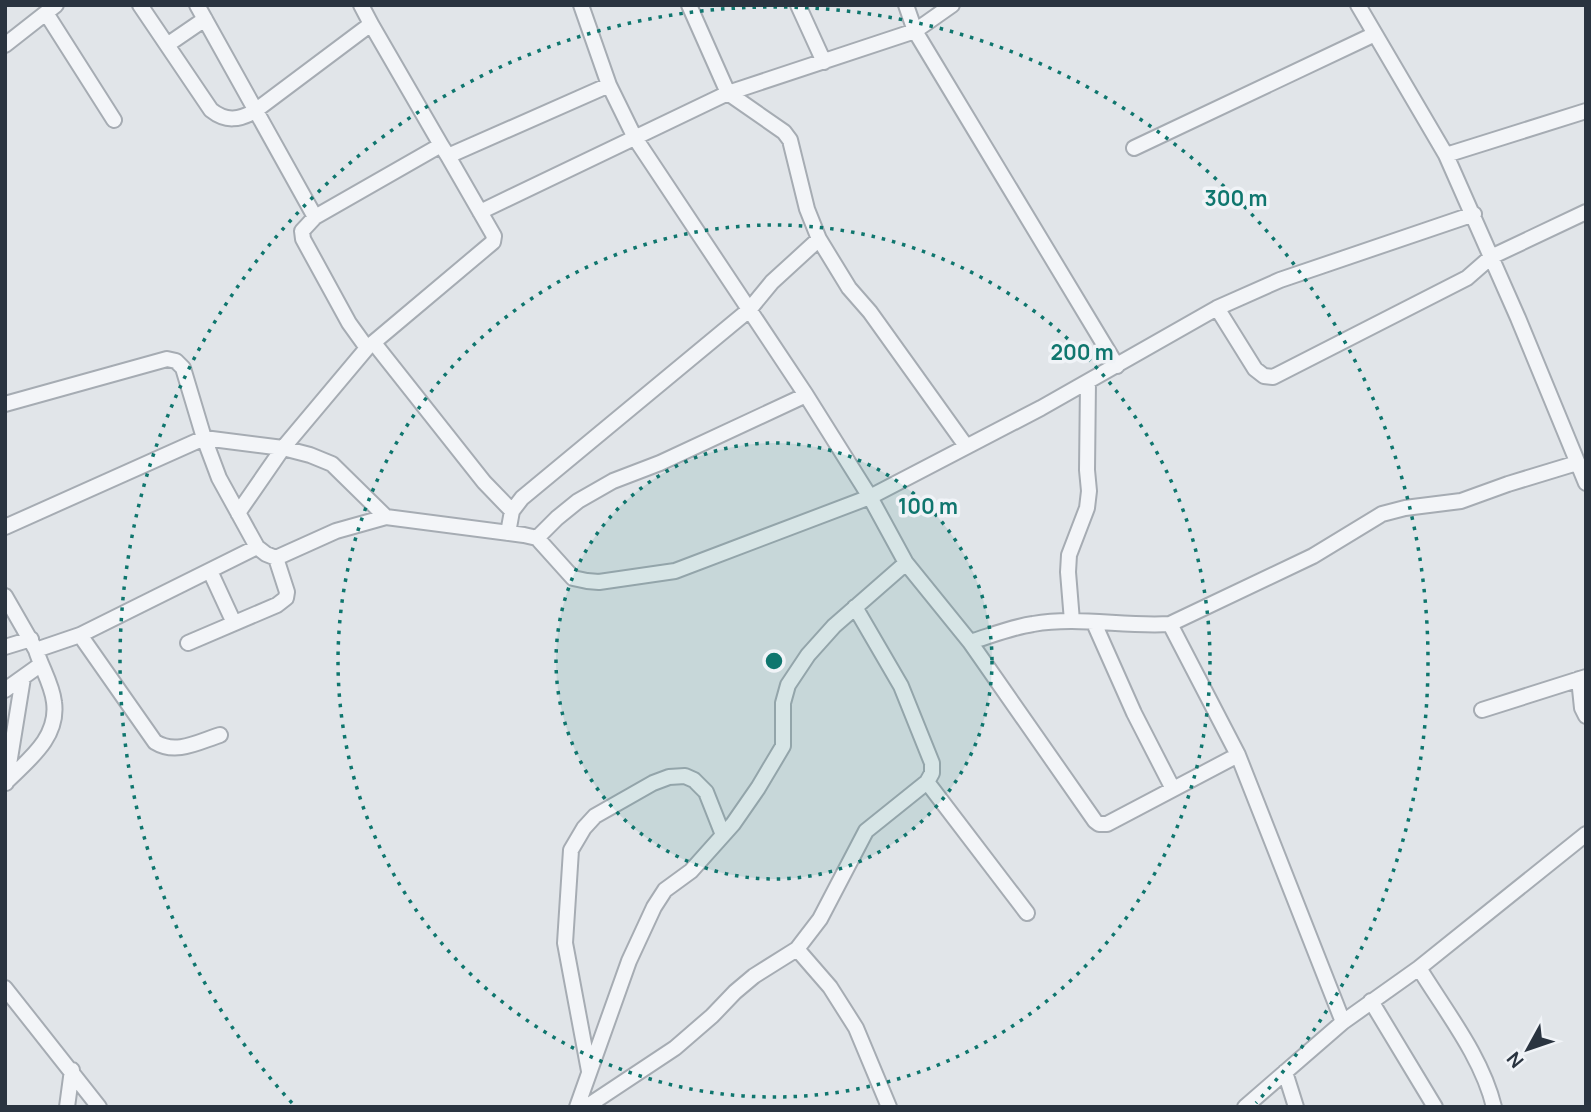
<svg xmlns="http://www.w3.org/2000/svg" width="1591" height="1112" font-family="Manrope,sans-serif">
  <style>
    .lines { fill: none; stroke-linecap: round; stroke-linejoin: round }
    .street-casing { stroke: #a6acb3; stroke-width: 18 }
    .street { stroke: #f3f5f8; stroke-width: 14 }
    .ring { fill: none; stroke: #0f766e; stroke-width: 3.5; stroke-dasharray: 3.5 7 }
    .centre { fill: #0f766e; stroke: #f0f3f7; stroke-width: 3.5 }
    .ring-label { font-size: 21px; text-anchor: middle; font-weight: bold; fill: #0f766e; stroke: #f0f3f7; stroke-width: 7; stroke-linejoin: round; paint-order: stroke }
  </style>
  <rect width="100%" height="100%" fill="#e1e5e9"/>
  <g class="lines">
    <!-- street casing -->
    <g class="street-casing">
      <path id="street" d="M 140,5 L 211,110 C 226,122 239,120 255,111 L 371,24 L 441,145
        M 197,5 L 315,217
        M 361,5 L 371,24
        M 581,5 L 609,85 L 635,138 L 806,395 L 870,497 L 906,563 L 970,642 L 1095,821 L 1099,824 L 1107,824 L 1238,755
        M 689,5 L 728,93 L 784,132 L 790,140 L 807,209 L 819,239 L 849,288 L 870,312 L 966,446
        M 798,5 L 824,62
        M 906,5 L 915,31 L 1117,366
        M 1358,5 L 1446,155 L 1518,318 L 1586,483
        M 46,13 L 114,120
        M 5,45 L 56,5
        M 167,45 L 205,19
        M 1134,148 L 1375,34
        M 1446,155 L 1586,111
        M 480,212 L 728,93 L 915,31 L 952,5
        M 1217,308 L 1255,369 L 1264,376 L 1273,377 L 1467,278 L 1491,257 L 1586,212
        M 374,343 L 484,482 L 512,511
        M 367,348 L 349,323 L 303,239 L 302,231 L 315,217 L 441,145 L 448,156 L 609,85
        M 5,404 L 167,359 L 176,361 L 183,368 L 204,438 L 219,478 L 257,547 L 266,554 L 276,558 L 336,531 L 386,517 L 524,535 L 537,538 L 573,578 L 587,581 L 599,582 L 675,571 L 870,497 L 1041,408 L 1217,308 L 1280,280 L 1474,214
        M 238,513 L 283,448 L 367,348 L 493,242 L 494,236 L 448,156
        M 5,527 L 204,438 L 283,448 L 310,455 L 332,464 L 386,517
        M 508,533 L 512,511 L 522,498 L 749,310 L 772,282 L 819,239
        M 537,538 L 557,518 L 578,501 L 613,481 L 660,463 L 806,395
        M 210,571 L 234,623
        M 5,596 L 36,650 L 80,635 L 257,547
        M 1072,621 L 1068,572 L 1069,555 L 1087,508 L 1089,491 L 1087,470 L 1088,382
        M 1094,623 L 1134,713 L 1173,789
        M 1170,624 L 1238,755 L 1343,1022
        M 80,635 L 155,742 C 176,755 198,742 220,735
        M 970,642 C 990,636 1012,627 1033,624 C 1078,616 1124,627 1170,624 L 1313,556 L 1382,514 L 1405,508 L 1461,501 L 1508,484 L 1577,463
        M 188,643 L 277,605 L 286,598 L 287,592 L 276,558
        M 5,647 L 31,639
        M 1579,679 L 1582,708 L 1586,716
        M 5,690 L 40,665
        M 1482,710 L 1586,677
        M 927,782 L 1027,913
        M 5,783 C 28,760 59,738 54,702 C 52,684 41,667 36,650
        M 6,783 L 23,678
        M 797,949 L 830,987 L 856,1028 L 889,1107
        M 1419,968 C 1446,1012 1482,1057 1494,1107
        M 5,988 L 99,1107
        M 1371,1001 L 1435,1107
        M 589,1071 L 565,943 L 571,850 L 584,828 L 595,816 L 653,783 L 669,777 L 685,776 L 694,780 L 706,792 L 723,835
        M 1285,1072 L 1296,1107
        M 67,1107 L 72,1070
        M 577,1107 L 629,961 L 654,907 L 665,890 L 691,871 L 733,824 L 758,788 L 783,746 L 783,703 L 788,685 L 808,655 L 834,626 L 906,563
        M 586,1107 L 675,1048 L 712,1016 L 735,992 L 754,976 L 797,949 L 820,919 L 866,831 L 927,782 L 932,773 L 932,763 L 901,686 L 855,607
        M 1245,1107 L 1343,1022 L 1419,968 L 1586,834"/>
    </g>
    <!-- street -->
    <use href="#street" class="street"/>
  </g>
  <!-- distance rings -->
  <circle cx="774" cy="661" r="218" fill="#0f766e" fill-opacity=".12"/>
  <g class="ring">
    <circle cx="774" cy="661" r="218"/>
    <circle cx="774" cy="661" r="436"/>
    <path d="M292 1103A654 654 0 1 1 1256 1103"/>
  </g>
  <circle cx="774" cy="661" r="10" class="centre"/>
  <g class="ring-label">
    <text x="1236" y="206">300 m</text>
    <text x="1082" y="360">200 m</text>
    <text x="928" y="514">100 m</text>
  </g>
  <!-- border -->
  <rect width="1591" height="1112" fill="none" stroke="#2a3440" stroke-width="14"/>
  <!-- north arrow -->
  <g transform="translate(1528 1049) rotate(230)" stroke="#f0f3f7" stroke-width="5" paint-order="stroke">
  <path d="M0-5L12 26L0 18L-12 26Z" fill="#2a3440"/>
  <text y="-10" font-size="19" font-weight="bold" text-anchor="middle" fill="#2a3440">N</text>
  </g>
</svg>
